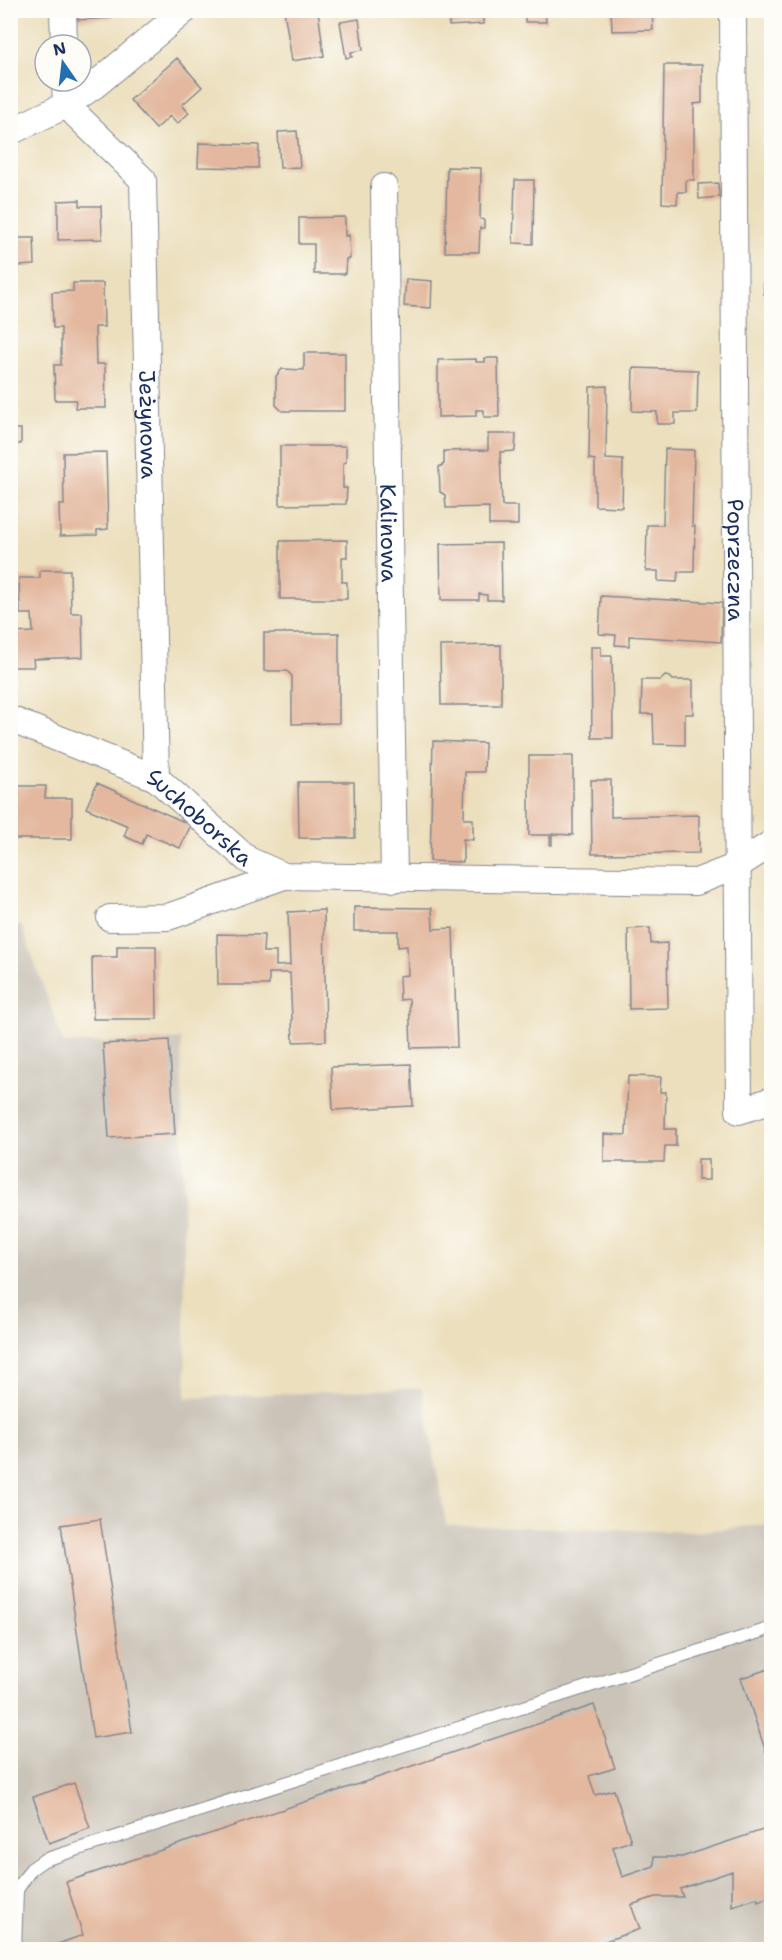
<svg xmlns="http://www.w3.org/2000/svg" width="782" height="1960" font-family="'Shantell Sans',sans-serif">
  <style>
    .industrial { fill: #cac3b8 }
    .building { fill: #e3b89f }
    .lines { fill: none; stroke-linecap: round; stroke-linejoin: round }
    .lane-casing { stroke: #84878e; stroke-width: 14 }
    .street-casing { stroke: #84878e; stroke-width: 28 }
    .lane { stroke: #fff; stroke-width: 12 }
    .street { stroke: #fff; stroke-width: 26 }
    .labels { text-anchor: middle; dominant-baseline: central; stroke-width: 4.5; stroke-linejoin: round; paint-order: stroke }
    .street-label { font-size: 22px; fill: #1b2f5e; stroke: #fdfcf7 }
  </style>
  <rect width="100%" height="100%" fill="#fdfcf7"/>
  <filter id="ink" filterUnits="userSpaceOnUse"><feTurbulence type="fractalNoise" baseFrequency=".0167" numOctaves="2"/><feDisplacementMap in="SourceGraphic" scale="12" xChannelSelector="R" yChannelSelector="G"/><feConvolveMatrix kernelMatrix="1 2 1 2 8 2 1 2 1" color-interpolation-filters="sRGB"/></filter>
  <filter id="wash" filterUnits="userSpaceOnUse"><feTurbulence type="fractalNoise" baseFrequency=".008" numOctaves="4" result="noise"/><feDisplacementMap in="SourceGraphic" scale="24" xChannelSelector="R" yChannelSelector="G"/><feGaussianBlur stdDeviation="1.35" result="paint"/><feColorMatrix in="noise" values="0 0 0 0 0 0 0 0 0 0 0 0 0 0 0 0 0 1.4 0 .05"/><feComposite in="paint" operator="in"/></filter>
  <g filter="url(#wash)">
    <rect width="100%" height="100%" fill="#ecdfbd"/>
    <!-- industrial -->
    <path class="industrial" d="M 10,925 L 21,925 L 64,1044 L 181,1039 L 186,1398 L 422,1388 L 446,1525 L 694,1532 L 771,1524 L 772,1949 L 11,1950 Z"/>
    <g id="blocks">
      <!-- building -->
      <path class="building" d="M 78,10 L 111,10 L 112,18 L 78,20 Z
        M 284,10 L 318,10 L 324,56 L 292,61 Z
        M 449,10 L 483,10 L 483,24 L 449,26 Z
        M 525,10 L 545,10 L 546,22 L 525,22 Z
        M 611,10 L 652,10 L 653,30 L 612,31 Z
        M 359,19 L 363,50 L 351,52 L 352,57 L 346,58 L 340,22 Z
        M 177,58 L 202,87 L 182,105 L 189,113 L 177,124 L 170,116 L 156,129 L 130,100 Z
        M 664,65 L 702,65 L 702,103 L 694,104 L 694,180 L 686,180 L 686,192 L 678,192 L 677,204 L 662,203 Z
        M 297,131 L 300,167 L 280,168 L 278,132 Z
        M 199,143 L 259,145 L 258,168 L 198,167 Z
        M 447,167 L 481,168 L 480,219 L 484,220 L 484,228 L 480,228 L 479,252 L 445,252 Z
        M 515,180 L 534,180 L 533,244 L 513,243 Z
        M 718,183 L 719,197 L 699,199 L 698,184 Z
        M 80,200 L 80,206 L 101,206 L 102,239 L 58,240 L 58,201 Z
        M 345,217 L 345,236 L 349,235 L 350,259 L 346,259 L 345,274 L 314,274 L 314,244 L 299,244 L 299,218 Z
        M 17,238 L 34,238 L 35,265 L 18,266 Z
        M 406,279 L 432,281 L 431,308 L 404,306 Z
        M 764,279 L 772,279 L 772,294 L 764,294 Z
        M 73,283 L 103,283 L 104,327 L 95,327 L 96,364 L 105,364 L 106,408 L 75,408 L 76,400 L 55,400 L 54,365 L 61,365 L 61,328 L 53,328 L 52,292 L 73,291 Z
        M 304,353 L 345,353 L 345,411 L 282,411 L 276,405 L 276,376 L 282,369 L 304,370 Z
        M 485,358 L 498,358 L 499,417 L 484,417 L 484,410 L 476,410 L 476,416 L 438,417 L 438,360 L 476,359 L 476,362 L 485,362 Z
        M 633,368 L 698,370 L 697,413 L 675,413 L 675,424 L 657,424 L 657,412 L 632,411 Z
        M 607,386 L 606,459 L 623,460 L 622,507 L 595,506 L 595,460 L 589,459 L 590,387 Z
        M 10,429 L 21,429 L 21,444 L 10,444 Z
        M 488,434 L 516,434 L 515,451 L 500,452 L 502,506 L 518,506 L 518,525 L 489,525 L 489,507 L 446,508 L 445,495 L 440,492 L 439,467 L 444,464 L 444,451 L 488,450 Z
        M 280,446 L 346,446 L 346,462 L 343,463 L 343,488 L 347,488 L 346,504 L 280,505 Z
        M 665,449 L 694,450 L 692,526 L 695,526 L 694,572 L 678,572 L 677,582 L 658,581 L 658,571 L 646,571 L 647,525 L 663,525 Z
        M 106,452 L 108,529 L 97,530 L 97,535 L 60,536 L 59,505 L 64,505 L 63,453 Z
        M 347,540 L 347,557 L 342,557 L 342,582 L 347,582 L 347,599 L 280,599 L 280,541 Z
        M 501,543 L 502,600 L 487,600 L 487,595 L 479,594 L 479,600 L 441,600 L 440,544 Z
        M 40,570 L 70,570 L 71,613 L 82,613 L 83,657 L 33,659 L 34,667 L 11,667 L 11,633 L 33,632 L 32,614 L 20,614 L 19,578 L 40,578 Z
        M 601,596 L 722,603 L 721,642 L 629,636 L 629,646 L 615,645 L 616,635 L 599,634 Z
        M 264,633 L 339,633 L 339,723 L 292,724 L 292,676 L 287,671 L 264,671 Z
        M 501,645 L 501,705 L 441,705 L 440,646 Z
        M 591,647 L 601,647 L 601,656 L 612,656 L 613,738 L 592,738 Z
        M 665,676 L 670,677 L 673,680 L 693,680 L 693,714 L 685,714 L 685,745 L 654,744 L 653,714 L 641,714 L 642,680 L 661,680 Z
        M 433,741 L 485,743 L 484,772 L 465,772 L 464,819 L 473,819 L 473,840 L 463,839 L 463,862 L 430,861 Z
        M 529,756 L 573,756 L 573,835 L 552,834 L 552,845 L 550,845 L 550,835 L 529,835 Z
        M 591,780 L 611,780 L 611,817 L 699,815 L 699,853 L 592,854 Z
        M 298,782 L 354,782 L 355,838 L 299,838 Z
        M 97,783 L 191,825 L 180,848 L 146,834 L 142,844 L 124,836 L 128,826 L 86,808 Z
        M 10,786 L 46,786 L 45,798 L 72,798 L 72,839 L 13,839 L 13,813 L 10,813 Z
        M 354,907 L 432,908 L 433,929 L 453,928 L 457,1047 L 411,1048 L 409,999 L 400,1000 L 399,976 L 408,975 L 407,946 L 398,947 L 398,931 L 354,931 Z
        M 324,910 L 326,1041 L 293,1042 L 290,973 L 269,973 L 269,985 L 218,985 L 217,934 L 264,935 L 263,952 L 276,952 L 276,966 L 290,965 L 288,912 Z
        M 650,928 L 651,944 L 667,943 L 668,1008 L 629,1009 L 628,929 Z
        M 117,946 L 156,946 L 157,1019 L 93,1019 L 92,957 L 117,957 Z
        M 169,1040 L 175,1134 L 109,1138 L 103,1044 Z
        M 411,1064 L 413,1106 L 333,1110 L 331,1067 Z
        M 628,1076 L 661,1077 L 660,1092 L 666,1092 L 665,1129 L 676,1129 L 676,1146 L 665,1146 L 664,1162 L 604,1162 L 604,1134 L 626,1135 Z
        M 698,1159 L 709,1159 L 709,1180 L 698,1180 Z
        M 10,1222 L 12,1222 L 14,1291 L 10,1291 Z
        M 100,1519 L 132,1732 L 93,1738 L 61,1525 Z
        M 772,1668 L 772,1766 L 771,1767 L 741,1678 Z
        M 594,1705 L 615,1768 L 589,1776 L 595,1795 L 614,1790 L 631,1841 L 613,1847 L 622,1877 L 654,1866 L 654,1857 L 682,1857 L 772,1827 L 772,1896 L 758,1901 L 757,1898 L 732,1906 L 732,1871 L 680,1889 L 683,1897 L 655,1897 L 631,1905 L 640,1929 L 580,1950 L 41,1950 L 83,1935 L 66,1882 Z
        M 74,1783 L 90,1828 L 49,1843 L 33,1797 Z"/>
    </g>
  </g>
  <g filter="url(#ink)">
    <use href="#blocks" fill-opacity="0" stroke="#84878e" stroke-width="1.5"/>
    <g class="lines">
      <!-- lane casing -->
      <g class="lane-casing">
        <path id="lane" d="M 15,1950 L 17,1890 L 31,1869 L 44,1860 L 772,1628"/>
      </g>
      <!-- street casing -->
      <g class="street-casing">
        <g id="street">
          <path d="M 63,10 L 64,45"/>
          <path id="s1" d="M 733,10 L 739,1111 L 772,1100"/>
          <path id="s2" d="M 65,81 L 66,105 L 143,180 L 156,778"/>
          <path d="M 10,132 L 66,105 L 95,85 L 185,10"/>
          <path id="s3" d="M 384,187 L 394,879"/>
          <path id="s4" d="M 10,719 L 156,778 L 248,860 L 284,876 L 696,882 L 737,866 L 772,843"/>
          <path d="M 110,918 L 168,917 L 284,876"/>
        </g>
      </g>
      <!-- lane -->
      <use href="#lane" class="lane"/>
      <!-- street -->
      <use href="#street" class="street"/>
    </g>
  </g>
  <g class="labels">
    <!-- street labels -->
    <g class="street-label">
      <text stroke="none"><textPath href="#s2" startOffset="376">Jeżynowa</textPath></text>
      <text stroke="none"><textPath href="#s3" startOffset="346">Kalinowa</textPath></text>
      <text stroke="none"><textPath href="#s1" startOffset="550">Poprzeczna</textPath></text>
      <text stroke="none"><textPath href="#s4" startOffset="216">Suchoborska</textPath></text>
    </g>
  </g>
  <!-- margin -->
  <rect width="782" height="1960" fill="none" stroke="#fdfcf7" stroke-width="36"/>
  <!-- north arrow -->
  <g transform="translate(63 63) rotate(346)"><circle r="28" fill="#fdfcf7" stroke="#a3aaba" stroke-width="1.5"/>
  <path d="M0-4.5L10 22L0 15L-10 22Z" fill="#1f6fb2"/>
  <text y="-9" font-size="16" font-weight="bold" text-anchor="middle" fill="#1b2f5e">N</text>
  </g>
</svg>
